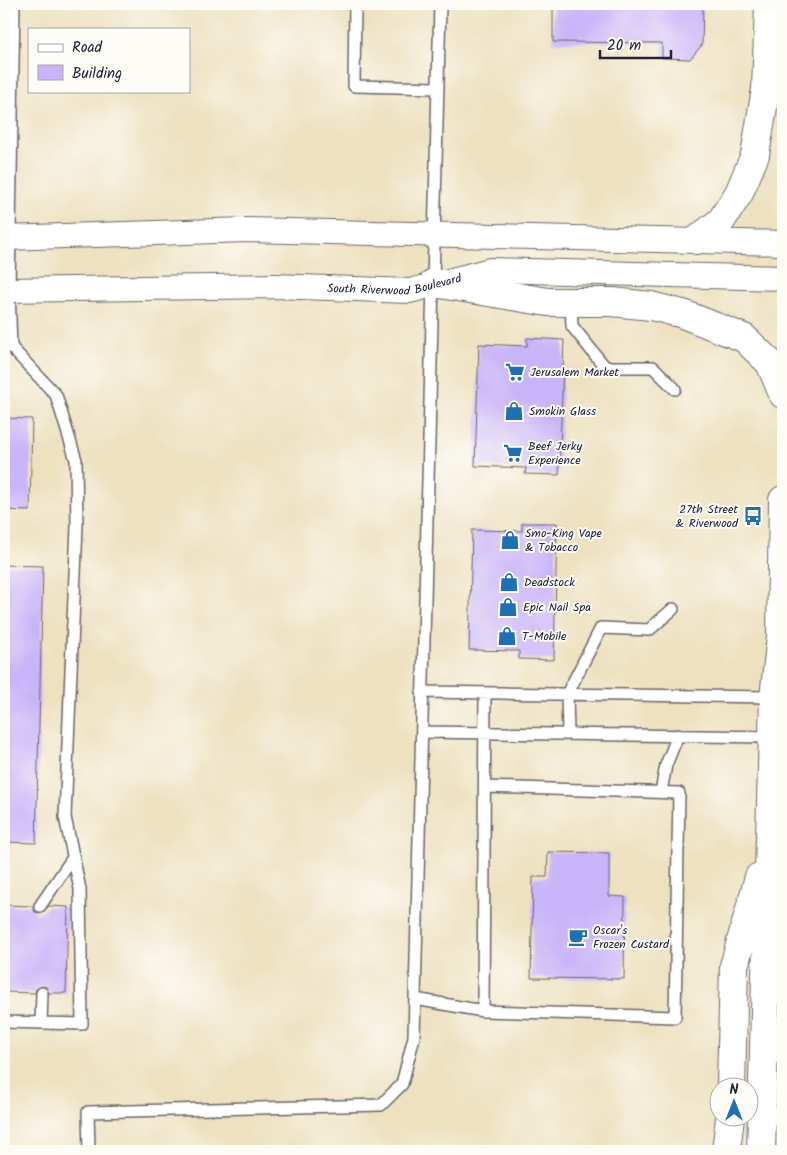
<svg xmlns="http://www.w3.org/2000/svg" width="787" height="1155" font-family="Kalam,sans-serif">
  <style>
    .building { fill: #c8b4f8 }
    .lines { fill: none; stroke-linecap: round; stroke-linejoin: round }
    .lane-casing { stroke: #69656a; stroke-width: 14 }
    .street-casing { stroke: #69656a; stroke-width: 26 }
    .primary-casing { stroke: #69656a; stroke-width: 30 }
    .lane { stroke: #fff; stroke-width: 11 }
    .street { stroke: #fff; stroke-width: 24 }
    .primary { stroke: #fff; stroke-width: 28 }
    .labels { text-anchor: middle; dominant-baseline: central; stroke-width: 4; stroke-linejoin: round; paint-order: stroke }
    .street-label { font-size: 12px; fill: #22223b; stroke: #fdfcf7 }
    .poi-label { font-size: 12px; fill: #22223b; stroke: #fdfcf7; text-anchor: start }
  </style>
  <rect width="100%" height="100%" fill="#fdfcf7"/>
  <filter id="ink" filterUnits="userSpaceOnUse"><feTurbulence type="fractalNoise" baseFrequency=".02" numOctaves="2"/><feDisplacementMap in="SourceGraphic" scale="10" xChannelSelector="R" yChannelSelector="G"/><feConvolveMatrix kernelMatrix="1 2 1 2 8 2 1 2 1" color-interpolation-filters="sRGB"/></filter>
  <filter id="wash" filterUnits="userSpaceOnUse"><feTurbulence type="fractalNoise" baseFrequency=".0096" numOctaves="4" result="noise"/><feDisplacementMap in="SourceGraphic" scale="20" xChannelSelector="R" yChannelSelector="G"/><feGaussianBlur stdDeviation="1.12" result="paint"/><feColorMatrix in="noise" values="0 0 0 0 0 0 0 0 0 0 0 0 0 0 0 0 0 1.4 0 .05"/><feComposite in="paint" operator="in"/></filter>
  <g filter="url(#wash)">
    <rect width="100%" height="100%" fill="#ede1c0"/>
    <g id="blocks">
      <!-- building -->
      <path class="building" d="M 553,4 L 703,4 L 702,45 L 690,59 L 662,58 L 662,43 L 553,42 Z
        M 527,338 L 564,340 L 559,475 L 525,474 L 526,468 L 475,466 L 479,344 L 527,346 Z
        M 4,418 L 32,419 L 30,511 L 4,510 Z
        M 522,523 L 557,523 L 554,660 L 519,659 L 519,651 L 469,650 L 472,530 L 522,531 Z
        M 4,565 L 43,566 L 36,843 L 4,842 Z
        M 548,852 L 609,853 L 609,896 L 625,897 L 624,979 L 531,978 L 533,877 L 547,877 Z
        M 4,905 L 33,906 L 35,912 L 40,913 L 49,906 L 68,907 L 66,993 L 49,993 L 46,987 L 42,986 L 36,989 L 35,993 L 4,992 Z"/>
    </g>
  </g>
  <g filter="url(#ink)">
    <use href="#blocks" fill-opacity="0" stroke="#69656a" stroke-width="1"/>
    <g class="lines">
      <!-- lane casing -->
      <g class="lane-casing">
        <path id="lane" d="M 355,4 L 354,86 L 438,88
          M 571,303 L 572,326 L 605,367 L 653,367 L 675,389
          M 422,692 L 774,697
          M 422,732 L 773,737
          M 568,734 L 567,694 L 601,628 L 649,630 L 673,609
          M 661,792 L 666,765 L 678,735
          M 40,906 L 74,856
          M 415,999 L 483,1011 L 675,1017 L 679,793 L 485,787
          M 483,1011 L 485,693
          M 4,1022 L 82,1024 L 80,889 L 65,817 L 77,525 L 76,460 L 56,395 L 11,347 L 9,290 L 14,4
          M 41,1023 L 42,993
          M 89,1151 L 88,1112 L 381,1105 L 402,1084 L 414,1037 L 440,4"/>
      </g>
      <!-- street casing -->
      <g class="street-casing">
        <g id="street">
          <path d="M 4,238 L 246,230 L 783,243"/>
          <path id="s1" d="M 4,290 L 274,286 L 410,291 L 490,270 L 783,278"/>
        </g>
      </g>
      <!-- primary casing -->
      <g class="primary-casing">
        <path id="primary" d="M 697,240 L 721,221 L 739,193 L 755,155 L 766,89 L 769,4
          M 434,283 L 548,302 L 612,302 L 651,306 L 683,314 L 744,338 L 770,363 L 783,394
          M 731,1088 L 734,966 L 759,877
          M 726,1151 L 730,1118
          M 761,1151 L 774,697 L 781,636 L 783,500"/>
      </g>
      <!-- lane -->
      <use href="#lane" class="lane"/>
      <!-- street -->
      <use href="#street" class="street"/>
      <!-- primary -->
      <use href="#primary" class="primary"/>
    </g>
  </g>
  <!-- icons -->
  <defs>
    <g id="supermarket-bare" transform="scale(1.5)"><path d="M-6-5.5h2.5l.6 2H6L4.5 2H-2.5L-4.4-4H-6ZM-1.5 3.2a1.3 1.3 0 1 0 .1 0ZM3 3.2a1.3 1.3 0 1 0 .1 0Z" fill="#1f6fb2" stroke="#fdfcf7" stroke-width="2.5" paint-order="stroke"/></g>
    <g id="shop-bare" transform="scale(1.5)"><path d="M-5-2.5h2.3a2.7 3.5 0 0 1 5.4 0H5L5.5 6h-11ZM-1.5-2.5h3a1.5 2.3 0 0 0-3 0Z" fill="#1f6fb2" stroke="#fdfcf7" stroke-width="2.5" paint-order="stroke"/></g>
    <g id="bus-bare" transform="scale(1.5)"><path d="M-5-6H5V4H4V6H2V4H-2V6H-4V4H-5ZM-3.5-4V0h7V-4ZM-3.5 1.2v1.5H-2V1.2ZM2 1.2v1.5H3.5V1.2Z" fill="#1f6fb2" stroke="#fdfcf7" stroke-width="2.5" paint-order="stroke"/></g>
    <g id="cafe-bare" transform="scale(1.5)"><path d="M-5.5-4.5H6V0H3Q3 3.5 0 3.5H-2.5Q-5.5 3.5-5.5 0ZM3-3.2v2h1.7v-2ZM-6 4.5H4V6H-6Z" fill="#1f6fb2" stroke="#fdfcf7" stroke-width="2.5" paint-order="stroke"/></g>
  </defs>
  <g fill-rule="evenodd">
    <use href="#supermarket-bare" x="515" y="372"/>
    <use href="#shop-bare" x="514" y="411"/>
    <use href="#supermarket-bare" x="513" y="453"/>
    <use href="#bus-bare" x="753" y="516"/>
    <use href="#shop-bare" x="510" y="540"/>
    <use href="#shop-bare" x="509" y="582"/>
    <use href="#shop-bare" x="508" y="607"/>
    <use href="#shop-bare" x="507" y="636"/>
    <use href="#cafe-bare" x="578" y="937"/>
  </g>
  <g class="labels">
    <!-- street labels -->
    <g class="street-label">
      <text stroke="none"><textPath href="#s1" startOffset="391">South Riverwood Boulevard</textPath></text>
    </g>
    <!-- poi labels -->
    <g class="poi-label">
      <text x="530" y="372">Jerusalem Market</text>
      <text x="529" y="411">Smokin Glass</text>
      <text x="528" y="446">Beef Jerky<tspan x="528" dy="14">Experience</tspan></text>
      <text x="738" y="509" text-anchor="end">27th Street<tspan x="738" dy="14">&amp; Riverwood</tspan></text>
      <text x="525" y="533">Smo-King Vape<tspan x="525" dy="14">&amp; Tobacco</tspan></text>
      <text x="524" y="582">Deadstock</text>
      <text x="523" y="607">Epic Nail Spa</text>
      <text x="522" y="636">T-Mobile</text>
      <text x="593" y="930">Oscar's<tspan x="593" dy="14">Frozen Custard</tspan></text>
    </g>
  </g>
  <!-- margin -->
  <rect width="787" height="1155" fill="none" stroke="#fdfcf7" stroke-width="20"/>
  <!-- legend -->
  <rect x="28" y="28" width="162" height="65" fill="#fdfcf7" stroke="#a5a5ac"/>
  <rect x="38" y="44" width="25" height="8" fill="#ffffff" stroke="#a5a5ac"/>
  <text x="72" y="52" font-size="15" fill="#22223b">Road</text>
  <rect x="38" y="65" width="25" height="15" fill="#c8b4f8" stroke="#a5a5ac"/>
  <text x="72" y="78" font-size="15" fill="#22223b">Building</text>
  <!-- north arrow -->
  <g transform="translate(734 1102)"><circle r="24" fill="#fdfcf7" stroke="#a5a5ac"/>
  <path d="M0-4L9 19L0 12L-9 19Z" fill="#1f6fb2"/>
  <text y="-8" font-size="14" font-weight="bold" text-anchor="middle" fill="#22223b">N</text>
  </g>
  <!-- scale -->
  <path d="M600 50v8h71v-8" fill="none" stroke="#22223b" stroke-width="2.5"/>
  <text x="607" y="50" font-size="15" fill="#22223b" stroke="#fdfcf7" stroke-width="4" paint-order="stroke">20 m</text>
</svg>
